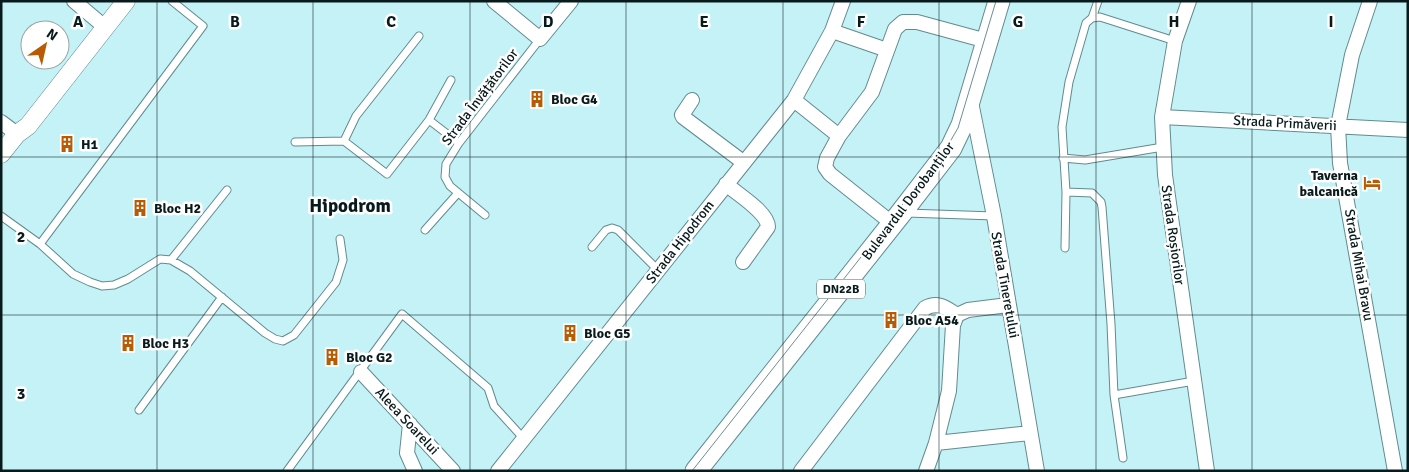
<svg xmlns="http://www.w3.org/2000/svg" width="1409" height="472" font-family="Signika,sans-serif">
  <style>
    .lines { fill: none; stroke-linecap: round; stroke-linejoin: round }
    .service-casing { stroke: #618b8f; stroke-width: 9 }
    .minor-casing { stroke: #618b8f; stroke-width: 16 }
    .tertiary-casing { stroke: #618b8f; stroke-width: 19 }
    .primary-casing { stroke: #618b8f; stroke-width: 23 }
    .service { stroke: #fff; stroke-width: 7 }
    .minor { stroke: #fff; stroke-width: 14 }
    .tertiary { stroke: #fff; stroke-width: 18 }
    .primary { stroke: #fff; stroke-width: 21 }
    .tram { stroke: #6e8e91; stroke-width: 1 }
    .grid { fill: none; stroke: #081a1b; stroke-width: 1; stroke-opacity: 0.55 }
    .labels { text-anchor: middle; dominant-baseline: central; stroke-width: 5; stroke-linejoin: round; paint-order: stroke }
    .shield { fill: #fff; stroke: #525f5f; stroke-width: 1 }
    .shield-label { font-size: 12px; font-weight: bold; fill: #081a1b }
    .street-label { font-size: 14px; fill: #081a1b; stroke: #fff }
    .poi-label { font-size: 14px; font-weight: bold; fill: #081a1b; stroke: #fff; text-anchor: start }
    .district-label { font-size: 19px; font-weight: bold; fill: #081a1b; stroke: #fff }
    .grid-label { font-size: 16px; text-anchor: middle; font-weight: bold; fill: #081a1b; stroke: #fff; stroke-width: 5; stroke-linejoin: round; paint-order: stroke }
  </style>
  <rect width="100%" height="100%" fill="#c5f2f6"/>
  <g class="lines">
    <!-- service casing -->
    <g class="service-casing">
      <path id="service" d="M 1092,18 L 1098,1
        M 429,120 L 459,143
        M 344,141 L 387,174 L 429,120 L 451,80
        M 295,142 L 344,141 L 356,116 L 419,36
        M 1063,158 L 1085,160 L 1163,147
        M 1066,192 L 1092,193 L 1101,202 L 1102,207 L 1111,324 L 1114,395 L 1123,458
        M 907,213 L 994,216
        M 485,215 L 450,186 L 445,177 L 446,164 L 459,143 L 540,39
        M 1,216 L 40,244 L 73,274 L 90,282 L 102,286 L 114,285 L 128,279 L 160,259 L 171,260 L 190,271 L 265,333 L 275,339 L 283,341 L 294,335 L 336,282 L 343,260 L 340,239
        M 425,230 L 458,193
        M 40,244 L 203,26 L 172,1
        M 592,247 L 606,230 L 612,228 L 618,230 L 658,270
        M 1065,248 L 1066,192 L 1062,127 L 1069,82 L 1086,23 L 1092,18 L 1100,17 L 1175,41
        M 171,260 L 227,190
        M 1114,395 L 1194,381
        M 139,410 L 222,297
        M 287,471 L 402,314 L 488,388 L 494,406 L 524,439"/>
    </g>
    <!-- minor casing -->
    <g class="minor-casing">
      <path id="minor" d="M 74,1 L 106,28
        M 494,1 L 540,39 L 571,1
        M 1189,1 L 1175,41 L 1162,117 L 1165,175 L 1207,471
        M 1370,1 L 1352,55 L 1338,126 L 1340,163 L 1395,471
        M 832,31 L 887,50
        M 692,100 L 682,115 L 683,117 L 743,162
        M 794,100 L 839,136 L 827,158 L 825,167 L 830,174 L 893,224
        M 971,102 L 994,216 L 1037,471
        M 1162,117 L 1408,130
        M 1,122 L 17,134
        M 839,136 L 872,92 L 895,29 L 903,22 L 917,22 L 987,41
        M 726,184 C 737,194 768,212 768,227 L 743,262
        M 361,372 L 453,471
        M 410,424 L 407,453 L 415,471
        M 936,443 L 1030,433
        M 498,471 L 794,100 L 832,31 L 843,1
        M 801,471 L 925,308 C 938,301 946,308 957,315
        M 926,471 L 936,443 L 949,391 L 953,325 L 957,315 L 968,310 L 1008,305"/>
    </g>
    <!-- tertiary casing -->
    <g class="tertiary-casing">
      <path id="tertiary" d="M 1,154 L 17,134 L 28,126 L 126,1"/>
    </g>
    <!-- primary casing -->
    <g class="primary-casing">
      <path id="primary" d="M 696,471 L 901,213 L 951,148 L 962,125 L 999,1"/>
    </g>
    <!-- service -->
    <use href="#service" class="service"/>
    <!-- minor -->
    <use href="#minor" class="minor"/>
    <!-- tertiary -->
    <use href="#tertiary" class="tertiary"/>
    <!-- primary -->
    <use href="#primary" class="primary"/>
    <!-- tram -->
    <path class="tram" d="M 692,471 L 944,152 L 958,128 L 996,1"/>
  </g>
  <!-- grid -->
  <path class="grid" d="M 157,1 L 157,471M 313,1 L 313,471M 470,1 L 470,471M 626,1 L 626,471M 783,1 L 783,471M 939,1 L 939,471M 1096,1 L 1096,471M 1252,1 L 1252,471M 1,157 L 1408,157M 1,315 L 1408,315"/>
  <!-- icons -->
  <defs>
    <g id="building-bare" transform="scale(1.35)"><path d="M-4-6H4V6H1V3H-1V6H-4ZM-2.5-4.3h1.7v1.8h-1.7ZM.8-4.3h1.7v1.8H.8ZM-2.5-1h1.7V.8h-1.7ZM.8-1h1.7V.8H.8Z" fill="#b85b05" stroke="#fff" stroke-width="2.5" paint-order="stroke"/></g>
    <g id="hotel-bare" transform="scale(1.35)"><path d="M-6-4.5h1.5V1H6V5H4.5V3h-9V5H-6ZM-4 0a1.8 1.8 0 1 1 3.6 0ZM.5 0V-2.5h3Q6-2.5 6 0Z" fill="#b85b05" stroke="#fff" stroke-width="2.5" paint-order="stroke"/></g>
  </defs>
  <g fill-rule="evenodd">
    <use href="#building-bare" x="537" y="99"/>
    <use href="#building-bare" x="67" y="144"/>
    <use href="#hotel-bare" x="1372" y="183"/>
    <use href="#building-bare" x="140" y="208"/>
    <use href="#building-bare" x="891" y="320"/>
    <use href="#building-bare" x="570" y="333"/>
    <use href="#building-bare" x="128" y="343"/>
    <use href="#building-bare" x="332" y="357"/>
  </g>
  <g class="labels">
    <!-- shield labels -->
    <rect class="shield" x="817" y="279.5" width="48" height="19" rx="4"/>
    <g class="shield-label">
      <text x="841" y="289">DN22B</text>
    </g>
    <!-- street labels -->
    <g class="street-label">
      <text transform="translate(480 97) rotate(-53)">Strada Învățătorilor</text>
      <text transform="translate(1285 123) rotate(3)">Strada Primăverii</text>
      <text transform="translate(908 201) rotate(-53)">Bulevardul Dorobanților</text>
      <text transform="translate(1173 235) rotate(82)">Strada Roșiorilor</text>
      <text transform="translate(680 242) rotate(-52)">Strada Hipodrom</text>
      <text transform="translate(1359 265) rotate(80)">Strada Mihai Bravu</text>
      <text transform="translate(1005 285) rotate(80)">Strada Tineretului</text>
      <text transform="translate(407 421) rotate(47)">Aleea Soarelui</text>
    </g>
    <!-- poi labels -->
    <g class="poi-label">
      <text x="551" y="99">Bloc G4</text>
      <text x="81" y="144">H1</text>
      <text x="1358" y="175" text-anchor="end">Taverna<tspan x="1358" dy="16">balcanică</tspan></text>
      <text x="154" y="208">Bloc H2</text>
      <text x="905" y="320">Bloc A54</text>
      <text x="584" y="333">Bloc G5</text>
      <text x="142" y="343">Bloc H3</text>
      <text x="346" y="357">Bloc G2</text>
    </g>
    <!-- district labels -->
    <g class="district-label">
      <text x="350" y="206">Hipodrom</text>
    </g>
  </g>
  <g class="grid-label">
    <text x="78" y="27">A</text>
    <text x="235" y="27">B</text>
    <text x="391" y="27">C</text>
    <text x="548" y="27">D</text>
    <text x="704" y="27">E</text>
    <text x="861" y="27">F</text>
    <text x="1018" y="27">G</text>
    <text x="1174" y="27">H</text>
    <text x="1331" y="27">I</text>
    <text x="21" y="242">2</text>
    <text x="21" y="399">3</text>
  </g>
  <!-- border -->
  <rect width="1409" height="472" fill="none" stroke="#081a1b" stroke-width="5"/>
  <!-- north arrow -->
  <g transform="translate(45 45) rotate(34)"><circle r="24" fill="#ffffff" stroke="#9ca3a4"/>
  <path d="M0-4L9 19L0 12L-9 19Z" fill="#b85b05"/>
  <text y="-8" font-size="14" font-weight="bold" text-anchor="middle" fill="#081a1b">N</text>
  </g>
</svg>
